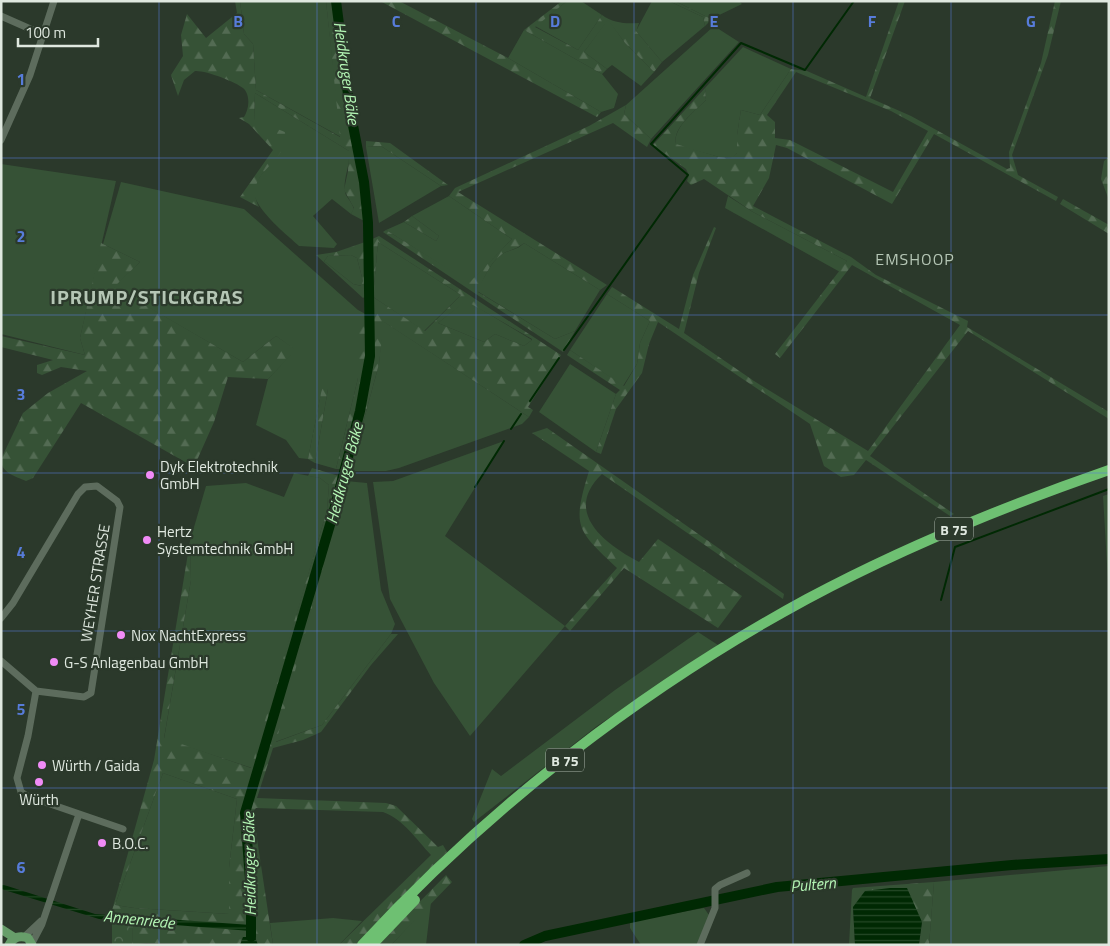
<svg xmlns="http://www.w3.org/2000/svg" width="1110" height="946" font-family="'Titillium Web',sans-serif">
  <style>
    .grass { fill: #365236 }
    .forest { fill: url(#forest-firs); fill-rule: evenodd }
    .park { fill: url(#park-crowns) }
    .water { fill: url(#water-rules) }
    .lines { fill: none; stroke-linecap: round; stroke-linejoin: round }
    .stream { stroke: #002903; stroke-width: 2 }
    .river { stroke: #002903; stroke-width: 10 }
    .minor { stroke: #5d6c5d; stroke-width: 7 }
    .major { stroke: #679e6a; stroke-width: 9 }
    .highway { stroke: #6ec072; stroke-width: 10 }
    .grid { fill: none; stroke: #577cda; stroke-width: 1; stroke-opacity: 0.55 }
    .poi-dot { fill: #f08bf6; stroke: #2b392b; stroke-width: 2 }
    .labels { text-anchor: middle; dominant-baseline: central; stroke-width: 4.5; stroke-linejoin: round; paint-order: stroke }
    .shield { fill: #2b392b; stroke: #a9b4a9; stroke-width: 1 }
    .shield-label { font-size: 14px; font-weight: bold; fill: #dfe8df }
    .poi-label { font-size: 15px; fill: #dfe8df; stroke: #2b392b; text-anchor: start }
    .street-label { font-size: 15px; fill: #dfe8df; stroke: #2b392b }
    .water-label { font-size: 16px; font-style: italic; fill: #b4f6b5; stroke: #2b392b }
    .neighbourhood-label { font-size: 16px; letter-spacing: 1px; fill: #b5c6b5; stroke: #2b392b }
    .district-label { font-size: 20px; font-weight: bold; letter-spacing: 1px; fill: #b5c6b5; stroke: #2b392b }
    .grid-label { font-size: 16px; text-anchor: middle; font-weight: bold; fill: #577cda; stroke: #2b392b; stroke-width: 4.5; stroke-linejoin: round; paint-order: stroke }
  </style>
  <defs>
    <pattern id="forest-firs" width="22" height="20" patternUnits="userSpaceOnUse" patternTransform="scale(1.25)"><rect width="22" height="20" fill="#365236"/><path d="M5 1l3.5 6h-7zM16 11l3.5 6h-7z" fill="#536b53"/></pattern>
    <pattern id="park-crowns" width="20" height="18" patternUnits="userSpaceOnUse" patternTransform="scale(1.25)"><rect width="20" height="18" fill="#365236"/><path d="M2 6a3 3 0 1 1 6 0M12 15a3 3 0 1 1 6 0" fill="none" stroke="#536b53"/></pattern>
    <pattern id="water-rules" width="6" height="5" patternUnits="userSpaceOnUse" patternTransform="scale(1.25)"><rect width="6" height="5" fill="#002903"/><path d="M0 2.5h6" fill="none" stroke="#254827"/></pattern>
  </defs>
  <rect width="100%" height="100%" fill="#2b392b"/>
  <!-- grass -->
  <path class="grass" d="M 240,1 L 326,1 L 341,137 L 256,90 L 253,44 L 244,34 Z
    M 567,1 L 581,1 L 602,15 L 578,50 L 535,26 Z
    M 652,1 L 669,1 L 703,17 L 705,26 L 662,62 L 636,31 Z
    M 675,1 L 739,1 L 742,4 L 711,19 Z
    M 608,19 L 625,43 L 654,72 L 641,86 L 612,65 L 607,69 L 584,52 Z
    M 714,26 L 739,42 L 651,139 L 624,114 L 626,105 Z
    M 524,30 L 602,74 L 618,94 L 614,108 L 601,112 L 508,58 Z
    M 743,47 L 791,69 L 760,115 L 741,110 L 737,135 L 737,153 L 732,158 L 719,157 L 676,145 C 672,128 695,111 706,100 L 705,88 Z
    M 255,93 L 349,151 C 351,165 341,183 346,195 C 349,200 352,203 354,209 L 351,214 L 332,199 L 313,216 L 337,244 L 334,248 L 299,246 C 287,235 246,203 255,185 C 261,173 273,161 281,150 L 254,121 Z
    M 381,146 L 441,186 L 379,223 L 366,147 Z
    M 1,164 L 116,181 L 80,338 L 85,355 L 1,334 Z
    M 121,182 L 244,209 L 358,310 L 358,378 L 336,469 L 315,463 L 328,389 L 322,389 L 308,459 L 299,458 L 286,440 L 256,425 L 268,379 L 295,350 L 276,336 L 243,362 L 113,287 L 140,262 L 103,244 Z
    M 449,196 L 512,239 L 470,283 L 386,230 L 404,222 L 436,241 L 439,236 L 412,216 Z
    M 728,196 L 753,212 L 847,261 L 840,272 L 725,208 Z
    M 378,242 L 461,295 L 424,331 L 373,297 Z
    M 524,243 L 600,290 L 575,331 L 555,339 L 477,291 C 484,278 492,258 506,252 C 514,249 518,249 524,243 Z
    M 351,255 L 357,258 L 363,281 L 362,286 L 353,284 L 324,261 L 328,256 Z
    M 607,294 L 650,321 L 640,343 L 637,364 L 623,386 L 570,350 Z
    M 466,300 L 532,340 L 524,346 L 495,334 L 484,342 L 438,323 Z
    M 383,321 L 529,417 L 522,424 L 399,468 L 386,471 L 350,471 L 379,364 Z
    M 570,364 L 616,394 L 596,452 L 539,412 Z
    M 504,441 L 445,536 L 565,626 L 470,736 L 434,683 L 390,599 L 373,482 L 393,481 Z
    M 294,473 L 320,478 L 329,485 L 327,510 L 252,768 L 164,739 L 191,580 L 190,541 L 206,486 L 246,483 L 284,497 Z
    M 346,481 L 367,483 L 381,590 L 395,624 L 391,634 L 322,725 L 275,742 Z
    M 1109,494 L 1109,598 L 1103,496 Z
    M 698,632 L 718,645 L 597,726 L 474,822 L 472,819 L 492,769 L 501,776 L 615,690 Z
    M 163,773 L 237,799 L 229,868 L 229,914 L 134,908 L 115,905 Z
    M 1109,866 L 1109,945 L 929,945 L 934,882 Z
    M 431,902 L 426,945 L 391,945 L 393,943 Z
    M 704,908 L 709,915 L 697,945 L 641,945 L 630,928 L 630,923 L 633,921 Z
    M 333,918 L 362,921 L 339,945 L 273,945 L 270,923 Z"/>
  <!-- forest -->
  <path class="forest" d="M 235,1 L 240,1 L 244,34 L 253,44 L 256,90 L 340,137 L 326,1 L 336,1 L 349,110 L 368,223 L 351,214 L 354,208 L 344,190 L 348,171 L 349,151 L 255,93 L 254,120 L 285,132 C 291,163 241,172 259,207 L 240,197 L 273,150 L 249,124 L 239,118 L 244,117 C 249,110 251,95 243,88 C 236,82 205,70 195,71 L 184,80 L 178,96 L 171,75 L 183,56 L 181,35 L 187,14 L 206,38 L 237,13 Z
    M 380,1 L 399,1 L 508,58 L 601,112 L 597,117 Z
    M 562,1 L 567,1 L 535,27 L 578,50 L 602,15 C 613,23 625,24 639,23 L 636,31 L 662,62 L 654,72 L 625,43 L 608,20 L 584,52 L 607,69 L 602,74 L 524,30 Z
    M 669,1 L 675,1 L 711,19 L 710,21 L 705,26 L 703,17 Z
    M 899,1 L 905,1 L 870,98 L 911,116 L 1007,169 L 1010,168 L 1009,152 L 1041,63 L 1055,1 L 1061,1 L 1048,55 L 1012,155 L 1018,175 L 1058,197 L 1056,201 L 934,134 L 892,204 L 787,148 L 776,145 L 769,178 L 753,206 L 851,257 L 876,275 L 968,321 L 967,327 L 1109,412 L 1109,419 L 968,331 L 870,456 L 954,514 L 950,516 L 866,460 L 854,475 L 841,477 L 824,466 L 810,424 L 658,322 L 649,344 L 642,373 L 616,409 L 601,454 L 596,452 L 616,394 L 620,390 L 567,355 L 570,350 L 624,386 L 637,364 L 640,343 L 650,321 L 607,294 L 612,287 L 679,329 L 693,275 L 714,227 L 716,228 L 699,273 L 684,333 L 754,381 L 868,451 L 960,325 L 852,265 L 780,358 L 775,354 L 847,261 L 753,212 L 704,179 L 691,185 L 687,181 L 689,175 L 686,169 L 653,145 L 705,88 L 706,100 C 695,111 672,128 676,144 L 719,157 L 731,158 L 737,153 L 737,135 L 741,110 L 760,115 L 791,69 L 807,71 L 866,97 ZM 796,72 L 891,111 L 928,131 L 893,192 L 790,140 L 775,138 L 775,122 L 767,115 Z
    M 626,105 L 624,114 L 651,139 L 647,147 L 613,123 L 458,192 L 607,285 L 600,290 L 524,243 C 518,248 514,249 506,252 C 492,258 483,279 478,292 L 555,339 L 575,331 L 563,352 L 383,232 L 386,230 L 470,282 L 512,239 L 449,196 L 455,188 L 589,126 Z
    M 366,141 L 390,143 L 448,185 L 441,186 L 381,146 L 366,147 Z
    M 1109,157 L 1109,200 L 1101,179 L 1104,161 Z
    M 1063,199 L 1109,225 L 1109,234 L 1060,204 Z
    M 412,216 L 439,236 L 436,241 L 404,222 Z
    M 379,236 L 561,355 L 528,407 L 533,410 L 529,417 L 384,322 L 379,364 L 350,471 L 345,469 L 362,410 L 370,358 L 370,240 ZM 378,242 L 461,295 L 425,331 L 373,297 ZM 466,301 L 532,339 L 532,340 L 524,346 L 495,334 L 484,342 L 438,323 Z
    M 368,241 L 368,294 L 363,298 L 316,255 L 336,252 ZM 351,255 L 357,258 L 363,281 L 361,286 L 353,284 L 324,261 L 328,256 Z
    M 101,243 L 140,262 L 114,287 L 243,362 L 276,336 L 296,350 L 268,379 L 228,377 L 214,422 L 194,467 L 81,403 L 33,478 L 26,481 C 15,476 1,473 1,459 L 23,413 L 48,393 L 87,371 L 61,367 L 42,375 L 37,373 L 37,365 L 53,360 L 1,347 L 1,336 L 85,355 L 80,338 Z
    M 358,310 L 369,316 L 369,355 L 359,410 L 342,469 L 336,469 L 358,378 Z
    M 322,388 L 328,389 L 315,463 L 308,459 Z
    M 547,428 L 784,594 L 783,599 L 602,474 C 562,512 605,544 639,562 L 658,539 L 742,596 L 718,628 L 624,568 L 570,631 L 565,626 L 617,568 C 576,529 572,527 589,471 L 532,433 Z
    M 312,468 L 339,476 L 331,517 L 247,803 L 249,804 L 327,540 L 343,479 L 346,481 L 276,742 L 322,725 L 391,634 L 398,634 L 371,665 L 321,732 L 303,740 L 273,748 L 257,798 L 386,803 L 396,806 L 438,847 L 443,845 L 447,852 L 356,945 L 339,945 L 431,855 C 417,840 403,819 383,812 L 256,808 L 253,812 L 273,945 L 258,945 L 255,937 L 243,937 L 240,945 L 146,943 L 132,945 L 133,916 L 111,914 L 154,760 L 190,541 L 191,580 L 164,738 L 251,768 L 327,510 L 329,485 L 320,478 L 308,476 ZM 163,773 L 237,799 L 229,868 L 229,914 L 134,908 L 115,905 Z
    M 446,875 L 452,882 L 391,945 L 377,945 Z
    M 934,882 L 929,945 L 919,945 L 922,922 L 853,907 L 855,945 L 849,945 L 852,890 L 853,888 Z"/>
  <!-- park -->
  <path class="park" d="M 112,922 L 133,924 L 132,945 L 112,945 Z"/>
  <!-- water -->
  <path class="water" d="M 1,884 L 95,914 L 251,925 L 251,931 L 99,919 L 1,889 Z
    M 890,888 L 907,888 L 922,922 L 919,944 L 855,945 L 853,907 L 865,891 Z
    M 243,937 L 255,937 L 258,945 L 240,945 Z"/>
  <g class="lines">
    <!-- stream -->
    <path class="stream" d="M 564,350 L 688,175 L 651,144 L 741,43 L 805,70 L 854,1
      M 530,401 L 559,358
      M 511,429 L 521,414
      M 475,487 L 504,441
      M 941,600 L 955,547 L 1109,489"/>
    <!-- river -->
    <path class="river" d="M 251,937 L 251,892 L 245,813 L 332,518 L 360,411 L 370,356 L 368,223 L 364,182 L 350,110 L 336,1
      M 524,945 L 545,936 L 777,887 L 1012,865 L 1109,859"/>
    <!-- minor -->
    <path class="minor" d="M 1,16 L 44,35
      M 1,140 L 30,75 L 54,1
      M 1,618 L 13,603 L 78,494 L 85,487 L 97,486 L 117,501 L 120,507 L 91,693 L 84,697 L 36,691 L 1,661
      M 36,691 L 28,736 L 17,778 L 21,792 L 27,796 L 123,829
      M 24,937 L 41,921
      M 32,943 L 42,924 L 79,814
      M 700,945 L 715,908 L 715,889 L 720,885 L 747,873"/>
    <!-- major -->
    <path class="major" d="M 1,929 L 15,938
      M 9,945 C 13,937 20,935 28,938 L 32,945"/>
    <!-- highway -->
    <path class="highway" d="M 362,945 C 489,807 643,688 807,599 C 904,547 1005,506 1109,470
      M 372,945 L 415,900"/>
  </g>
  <!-- grid -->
  <path class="grid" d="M 159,1 L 159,945M 317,1 L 317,945M 476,1 L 476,945M 634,1 L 634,945M 793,1 L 793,945M 951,1 L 951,945M 1,158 L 1109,158M 1,315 L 1109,315M 1,473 L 1109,473M 1,631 L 1109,631M 1,788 L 1109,788"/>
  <!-- markers -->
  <g class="poi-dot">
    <circle cx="150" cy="475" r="5"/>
    <circle cx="147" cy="540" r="5"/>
    <circle cx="121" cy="635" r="5"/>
    <circle cx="54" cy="662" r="5"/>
    <circle cx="42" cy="765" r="5"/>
    <circle cx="39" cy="782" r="5"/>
    <circle cx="102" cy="843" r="5"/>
  </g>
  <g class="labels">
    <!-- shield labels -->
    <g class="shield">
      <rect x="935" y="517.5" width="38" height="23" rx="4"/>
      <rect x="546" y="748.5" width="38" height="23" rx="4"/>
    </g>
    <g class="shield-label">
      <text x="954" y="529">B 75</text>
      <text x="565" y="760">B 75</text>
    </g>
    <!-- poi labels -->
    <g class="poi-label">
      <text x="160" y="466">Dyk Elektrotechnik<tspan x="160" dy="17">GmbH</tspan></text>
      <text x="157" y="531">Hertz<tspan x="157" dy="17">Systemtechnik GmbH</tspan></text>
      <text x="131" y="635">Nox NachtExpress</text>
      <text x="64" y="662">G-S Anlagenbau GmbH</text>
      <text x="52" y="765">Würth / Gaida</text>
      <text x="39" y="799" text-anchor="middle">Würth</text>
      <text x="112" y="843">B.O.C.</text>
    </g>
    <!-- street labels -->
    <g class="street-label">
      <text transform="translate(95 583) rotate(-81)">WEYHER STRASSE</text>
    </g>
    <!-- water labels -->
    <g class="water-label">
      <text transform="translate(347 73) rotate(82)">Heidkruger Bäke</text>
      <text transform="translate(344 473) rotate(-75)">Heidkruger Bäke</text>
      <text transform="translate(249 864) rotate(-91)">Heidkruger Bäke</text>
      <text transform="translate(813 884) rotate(-5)">Pultern</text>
      <text transform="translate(139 919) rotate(6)">Annenriede</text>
    </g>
    <!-- neighbourhood labels -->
    <g class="neighbourhood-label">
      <text x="915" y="259">EMSHOOP</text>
    </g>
    <!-- district labels -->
    <g class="district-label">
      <text x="147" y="296">IPRUMP/STICKGRAS</text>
    </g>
  </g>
  <g class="grid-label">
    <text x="238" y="27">B</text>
    <text x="396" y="27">C</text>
    <text x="555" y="27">D</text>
    <text x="714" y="27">E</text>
    <text x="872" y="27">F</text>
    <text x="1031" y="27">G</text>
    <text x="21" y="85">1</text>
    <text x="21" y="242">2</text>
    <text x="21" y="400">3</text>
    <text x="21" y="558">4</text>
    <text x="21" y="715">5</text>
    <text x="21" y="873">6</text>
  </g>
  <!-- border -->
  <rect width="1110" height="946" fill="none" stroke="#dfe8df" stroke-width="5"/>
  <!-- scale -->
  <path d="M18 38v8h80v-8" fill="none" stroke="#dfe8df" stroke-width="2.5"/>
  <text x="25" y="38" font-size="15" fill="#dfe8df" stroke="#2b392b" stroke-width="4" paint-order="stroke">100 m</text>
</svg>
